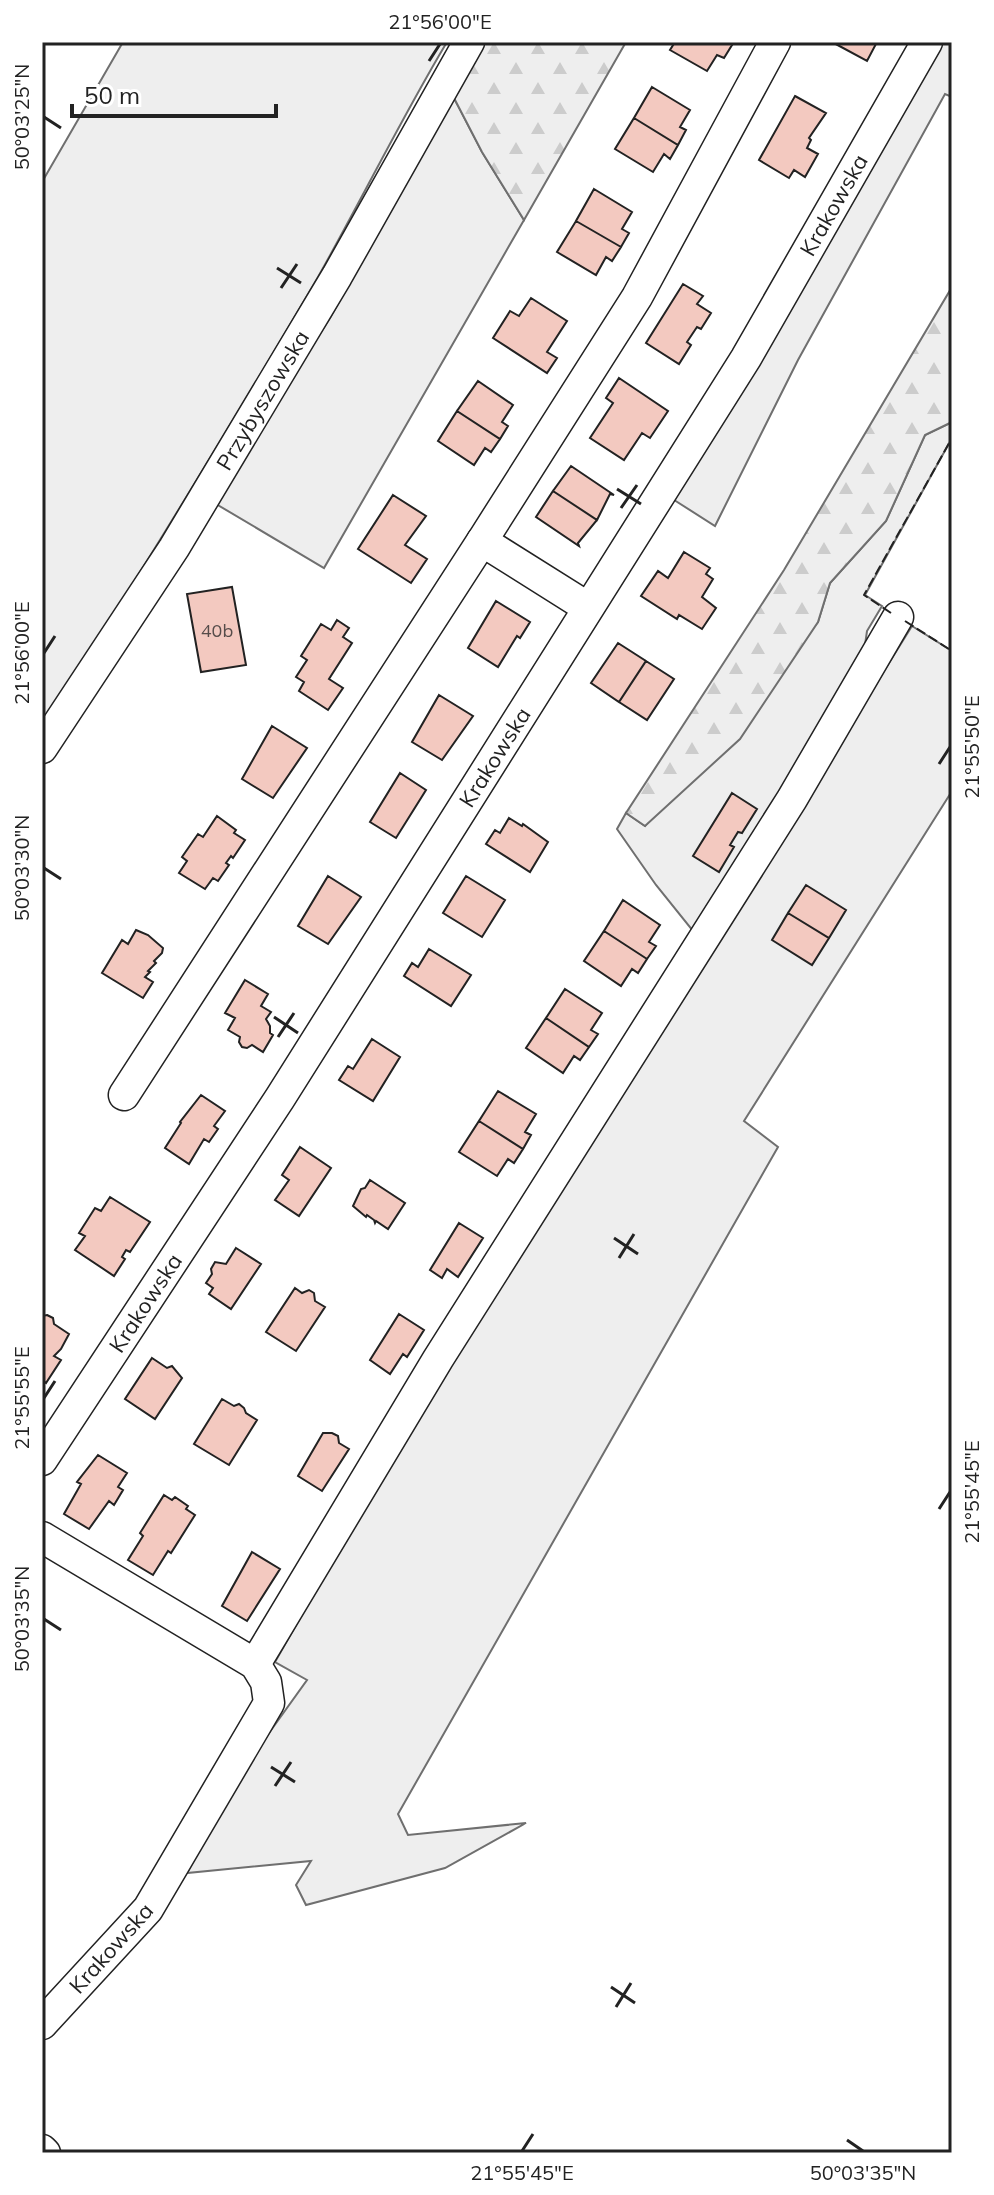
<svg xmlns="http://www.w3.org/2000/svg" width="994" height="2195" font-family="Mulish,sans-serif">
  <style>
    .green { fill: #eee; stroke: #6f6f6f; stroke-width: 2 }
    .forest { fill: url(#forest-firs); stroke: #6f6f6f; stroke-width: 2 }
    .building { fill: #f3c9c0; stroke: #222; stroke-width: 2 }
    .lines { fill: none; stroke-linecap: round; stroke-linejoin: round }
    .minor-casing { stroke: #222; stroke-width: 33 }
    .minor { stroke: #fff; stroke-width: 30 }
    .fence { stroke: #222; stroke-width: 2; stroke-dasharray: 10 4; stroke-linecap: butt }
    .ticks { fill: none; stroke: #222; stroke-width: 3 }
    .labels { text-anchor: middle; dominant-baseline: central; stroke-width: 6; stroke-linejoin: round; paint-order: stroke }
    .number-label { font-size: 18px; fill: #564c4a }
    .street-label { font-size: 22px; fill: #222; stroke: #fff }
    .neatline { fill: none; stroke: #222; stroke-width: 3 }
    .ticks-label { font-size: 20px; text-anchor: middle; fill: #222 }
  </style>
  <defs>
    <pattern id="forest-firs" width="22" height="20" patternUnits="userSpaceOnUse" patternTransform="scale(2)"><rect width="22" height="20" fill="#eee"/><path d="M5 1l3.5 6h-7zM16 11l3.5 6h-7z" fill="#ccc"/></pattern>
  </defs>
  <rect width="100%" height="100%" fill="#fff"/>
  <!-- green -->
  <path class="green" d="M 123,42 L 447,42 C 401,119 362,199 318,277 C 229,430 136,580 42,729 L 42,182 Z
    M 935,42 L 952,42 L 952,97 L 945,94 L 798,360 L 715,526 L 671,498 Z
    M 454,98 L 482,152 L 524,220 L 324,568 L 211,501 L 330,318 Z
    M 952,422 L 952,438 L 865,595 L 882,606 L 867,631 L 865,645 L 697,936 L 656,885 L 617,829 L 626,813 L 645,826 L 818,622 L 830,583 L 886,521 L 925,435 Z
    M 912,626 L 952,651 L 952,791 L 744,1121 L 778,1147 L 398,1814 L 408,1835 L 526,1823 L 445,1868 L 306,1905 L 296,1885 L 311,1861 L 187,1873 L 236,1779 L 307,1680 L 275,1662 L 366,1502 Z"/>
  <!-- forest -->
  <path class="forest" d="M 485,42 L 626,42 L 524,220 L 482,152 L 454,98 Z
    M 952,287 L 952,422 L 925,435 L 886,521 L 830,583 L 818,622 L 740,739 L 645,826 L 626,813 L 784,570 Z"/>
  <!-- building -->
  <path class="building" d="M 675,42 L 727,42 L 732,45 L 724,58 L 717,55 L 707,71 L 670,50 Z
    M 832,42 L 877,42 L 867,61 Z
    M 652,87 L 690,110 L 680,127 L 686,130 L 678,145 L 634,118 Z
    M 795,96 L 826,113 L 809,138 L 811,140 L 807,148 L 818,154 L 805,177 L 794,170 L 789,178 L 759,160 Z
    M 634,118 L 678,145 L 670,159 L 664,154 L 653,172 L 615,149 Z
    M 594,189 L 632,212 L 622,229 L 629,233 L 621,247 L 576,221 Z
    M 576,221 L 621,247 L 612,261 L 606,257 L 596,275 L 557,252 Z
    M 683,284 L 703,296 L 697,304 L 711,313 L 701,329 L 697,327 L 687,342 L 691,345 L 679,364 L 646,343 Z
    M 531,298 L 567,321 L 547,352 L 557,358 L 547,373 L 493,338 L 510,311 L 519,316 Z
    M 619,378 L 668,411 L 650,438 L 642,433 L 624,460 L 590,438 L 613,403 L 606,398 Z
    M 478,381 L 513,405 L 502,422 L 508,426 L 500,439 L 457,411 Z
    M 457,411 L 500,439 L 491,452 L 485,448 L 474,465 L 438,441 Z
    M 571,466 L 614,495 L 610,494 L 597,520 L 553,491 Z
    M 553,491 L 597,520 L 578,543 L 579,546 L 536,517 Z
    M 393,495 L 426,516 L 405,545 L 427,559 L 411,583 L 358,549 Z
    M 684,552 L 710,568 L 706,574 L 713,579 L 702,597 L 716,608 L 702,629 L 679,615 L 677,619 L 641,596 L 658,571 L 668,578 Z
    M 232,587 L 246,665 L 201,672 L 187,594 Z
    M 496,601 L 530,622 L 520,638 L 517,636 L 498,667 L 468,648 Z
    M 337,620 L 349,628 L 343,637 L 352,643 L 329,679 L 343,688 L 328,710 L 299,691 L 304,682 L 296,677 L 307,660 L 301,656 L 321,624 L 331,630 Z
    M 618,643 L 646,661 L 619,702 L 591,683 Z
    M 646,661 L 674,679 L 647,720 L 619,702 Z
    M 439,695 L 473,716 L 442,760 L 412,742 Z
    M 272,726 L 307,748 L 273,798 L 242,779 Z
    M 400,773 L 426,790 L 396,838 L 370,822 Z
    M 732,793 L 757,809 L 742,833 L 738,832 L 730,845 L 734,847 L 719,872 L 693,856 Z
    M 217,816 L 236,830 L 234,833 L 245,840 L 233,858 L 231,856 L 226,863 L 229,865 L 218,881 L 213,878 L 205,889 L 179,873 L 187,861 L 182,857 L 198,834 L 203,837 Z
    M 509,818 L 522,826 L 523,824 L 548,842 L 530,872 L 486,844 L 495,830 L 500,833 Z
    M 328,876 L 361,897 L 328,944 L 298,926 Z
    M 466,876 L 505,900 L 482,937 L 443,913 Z
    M 806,885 L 846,910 L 829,938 L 788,913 Z
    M 623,900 L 660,925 L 649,942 L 656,946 L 647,959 L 604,931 Z
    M 788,913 L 829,938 L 812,965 L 772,940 Z
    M 136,930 L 148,935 L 163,948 L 162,953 L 154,961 L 156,963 L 148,971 L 150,972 L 145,977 L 153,982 L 143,998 L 102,973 L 122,940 L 128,944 Z
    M 604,931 L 647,959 L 638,973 L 632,969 L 621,986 L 584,961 Z
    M 429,949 L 471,975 L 451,1006 L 404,976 L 412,963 L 418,967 Z
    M 245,980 L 268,994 L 261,1006 L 271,1012 L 266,1019 L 270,1026 L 270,1033 L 273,1035 L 263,1052 L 252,1045 L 247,1048 L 242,1047 L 239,1042 L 240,1037 L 228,1030 L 235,1018 L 225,1013 Z
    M 565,989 L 602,1013 L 591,1030 L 598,1034 L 589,1047 L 546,1018 Z
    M 546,1018 L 589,1047 L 580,1060 L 574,1056 L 563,1073 L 526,1048 Z
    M 372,1039 L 400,1057 L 373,1101 L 339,1080 L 348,1066 L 353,1069 Z
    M 498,1091 L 536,1114 L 525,1132 L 531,1135 L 523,1149 L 479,1121 Z
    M 201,1095 L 225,1111 L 214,1126 L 218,1129 L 209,1142 L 204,1139 L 189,1164 L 165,1148 L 181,1123 L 180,1122 Z
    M 479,1121 L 523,1149 L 514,1163 L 508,1159 L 497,1176 L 459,1152 Z
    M 300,1147 L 331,1168 L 299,1216 L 275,1200 L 289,1180 L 282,1175 Z
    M 370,1180 L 405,1203 L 388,1229 L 376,1221 L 375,1223 L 374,1220 L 367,1215 L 366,1217 L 353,1206 L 361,1189 L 365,1188 Z
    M 110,1197 L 150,1222 L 130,1252 L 126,1250 L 122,1257 L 125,1259 L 114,1276 L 75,1250 L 85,1236 L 79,1233 L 95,1208 L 101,1211 Z
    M 459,1223 L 483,1238 L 458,1277 L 447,1269 L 442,1278 L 430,1270 Z
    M 236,1248 L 261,1264 L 231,1309 L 209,1294 L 213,1288 L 206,1283 L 212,1274 L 211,1269 L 215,1262 L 226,1264 Z
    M 295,1288 L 302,1293 L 309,1290 L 314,1293 L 315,1301 L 325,1307 L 296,1351 L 266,1332 Z
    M 399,1314 L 424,1330 L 407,1357 L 403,1354 L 390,1374 L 370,1360 Z
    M 47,1315 L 53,1318 L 54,1324 L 69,1334 L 61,1349 L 54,1356 L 61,1360 L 46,1383 L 42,1380 L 42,1316 Z
    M 152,1358 L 167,1368 L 172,1366 L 182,1378 L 155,1419 L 125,1399 Z
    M 222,1399 L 234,1406 L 239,1404 L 244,1408 L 246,1413 L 257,1420 L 229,1465 L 194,1444 Z
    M 323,1433 L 332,1433 L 338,1436 L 339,1443 L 349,1449 L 322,1491 L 298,1476 Z
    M 98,1455 L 127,1473 L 118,1487 L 123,1490 L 114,1505 L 109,1501 L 89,1529 L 64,1514 L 81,1484 L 77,1482 Z
    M 164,1495 L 172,1500 L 175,1497 L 188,1506 L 186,1509 L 195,1515 L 171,1553 L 168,1551 L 153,1575 L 128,1560 L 143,1536 L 140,1533 Z
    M 252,1552 L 280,1569 L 247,1621 L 222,1606 Z"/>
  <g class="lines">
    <!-- minor casing -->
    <g class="minor-casing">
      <g id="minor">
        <path d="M 482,541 L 637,297 L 775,42"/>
        <path id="s1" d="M 42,748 L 174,548 L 337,276 L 469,42"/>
        <path d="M 124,1095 L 482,541 L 587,607"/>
        <path id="s2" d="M 42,1460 L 280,1098 L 746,358 L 927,42"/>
        <path d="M 42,1537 L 255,1664 L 266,1682 L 269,1703 L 148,1909 L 42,2024"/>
        <path d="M 255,1664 L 438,1359 L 792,799 L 898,617"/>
        <path d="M 42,2150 L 45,2153"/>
      </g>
    </g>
    <!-- minor -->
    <use href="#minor" class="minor"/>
    <!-- fence -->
    <path class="fence" d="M 891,613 L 864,595 L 952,438
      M 905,621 L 952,651"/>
  </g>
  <!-- ticks -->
  <path class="ticks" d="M 429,61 L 440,44M 44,117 L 61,128M 277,268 L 301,283M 281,288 L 297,264M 617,489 L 641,504M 621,508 L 637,485M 44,653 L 55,636M 939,764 L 950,747M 44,868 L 61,879M 274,1017 L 298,1033M 278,1037 L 294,1013M 614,1238 L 638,1254M 619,1258 L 634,1234M 44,1398 L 55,1381M 939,1509 L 950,1492M 44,1619 L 61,1630M 271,1767 L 295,1782M 275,1786 L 291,1762M 611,1987 L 635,2003M 616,2007 L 631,1983M 847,2140 L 863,2151M 522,2151 L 533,2134"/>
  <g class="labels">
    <!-- number labels -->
    <g class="number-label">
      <text x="217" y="630">40b</text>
    </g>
    <!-- street labels -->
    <g class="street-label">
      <text stroke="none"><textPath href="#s2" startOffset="1484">Krakowska</textPath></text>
      <text stroke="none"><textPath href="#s1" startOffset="412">Przybyszowska</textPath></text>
      <text stroke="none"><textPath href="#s2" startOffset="836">Krakowska</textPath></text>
      <text stroke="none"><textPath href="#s2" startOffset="188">Krakowska</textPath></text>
      <text transform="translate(111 1948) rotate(-48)">Krakowska</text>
    </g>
  </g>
  <!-- border -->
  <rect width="994" height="2195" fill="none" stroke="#ffffff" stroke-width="88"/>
  <!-- scale -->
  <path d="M72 104v12h204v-12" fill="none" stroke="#222222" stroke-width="4"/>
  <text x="84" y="104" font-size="24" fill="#222222" stroke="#ffffff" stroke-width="6" paint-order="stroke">50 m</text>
  <rect x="44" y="44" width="906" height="2107" class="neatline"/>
  <g class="ticks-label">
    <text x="440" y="29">21°56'00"E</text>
    <text transform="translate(22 117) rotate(-90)" y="7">50°03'25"N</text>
    <text transform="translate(22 653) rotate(-90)" y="7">21°56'00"E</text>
    <text transform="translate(972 747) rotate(-90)" y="7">21°55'50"E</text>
    <text transform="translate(22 868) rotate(-90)" y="7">50°03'30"N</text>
    <text transform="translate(22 1398) rotate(-90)" y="7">21°55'55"E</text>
    <text transform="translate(972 1492) rotate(-90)" y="7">21°55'45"E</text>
    <text transform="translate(22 1619) rotate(-90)" y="7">50°03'35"N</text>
    <text x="522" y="2180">21°55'45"E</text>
    <text x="863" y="2180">50°03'35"N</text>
  </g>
</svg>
